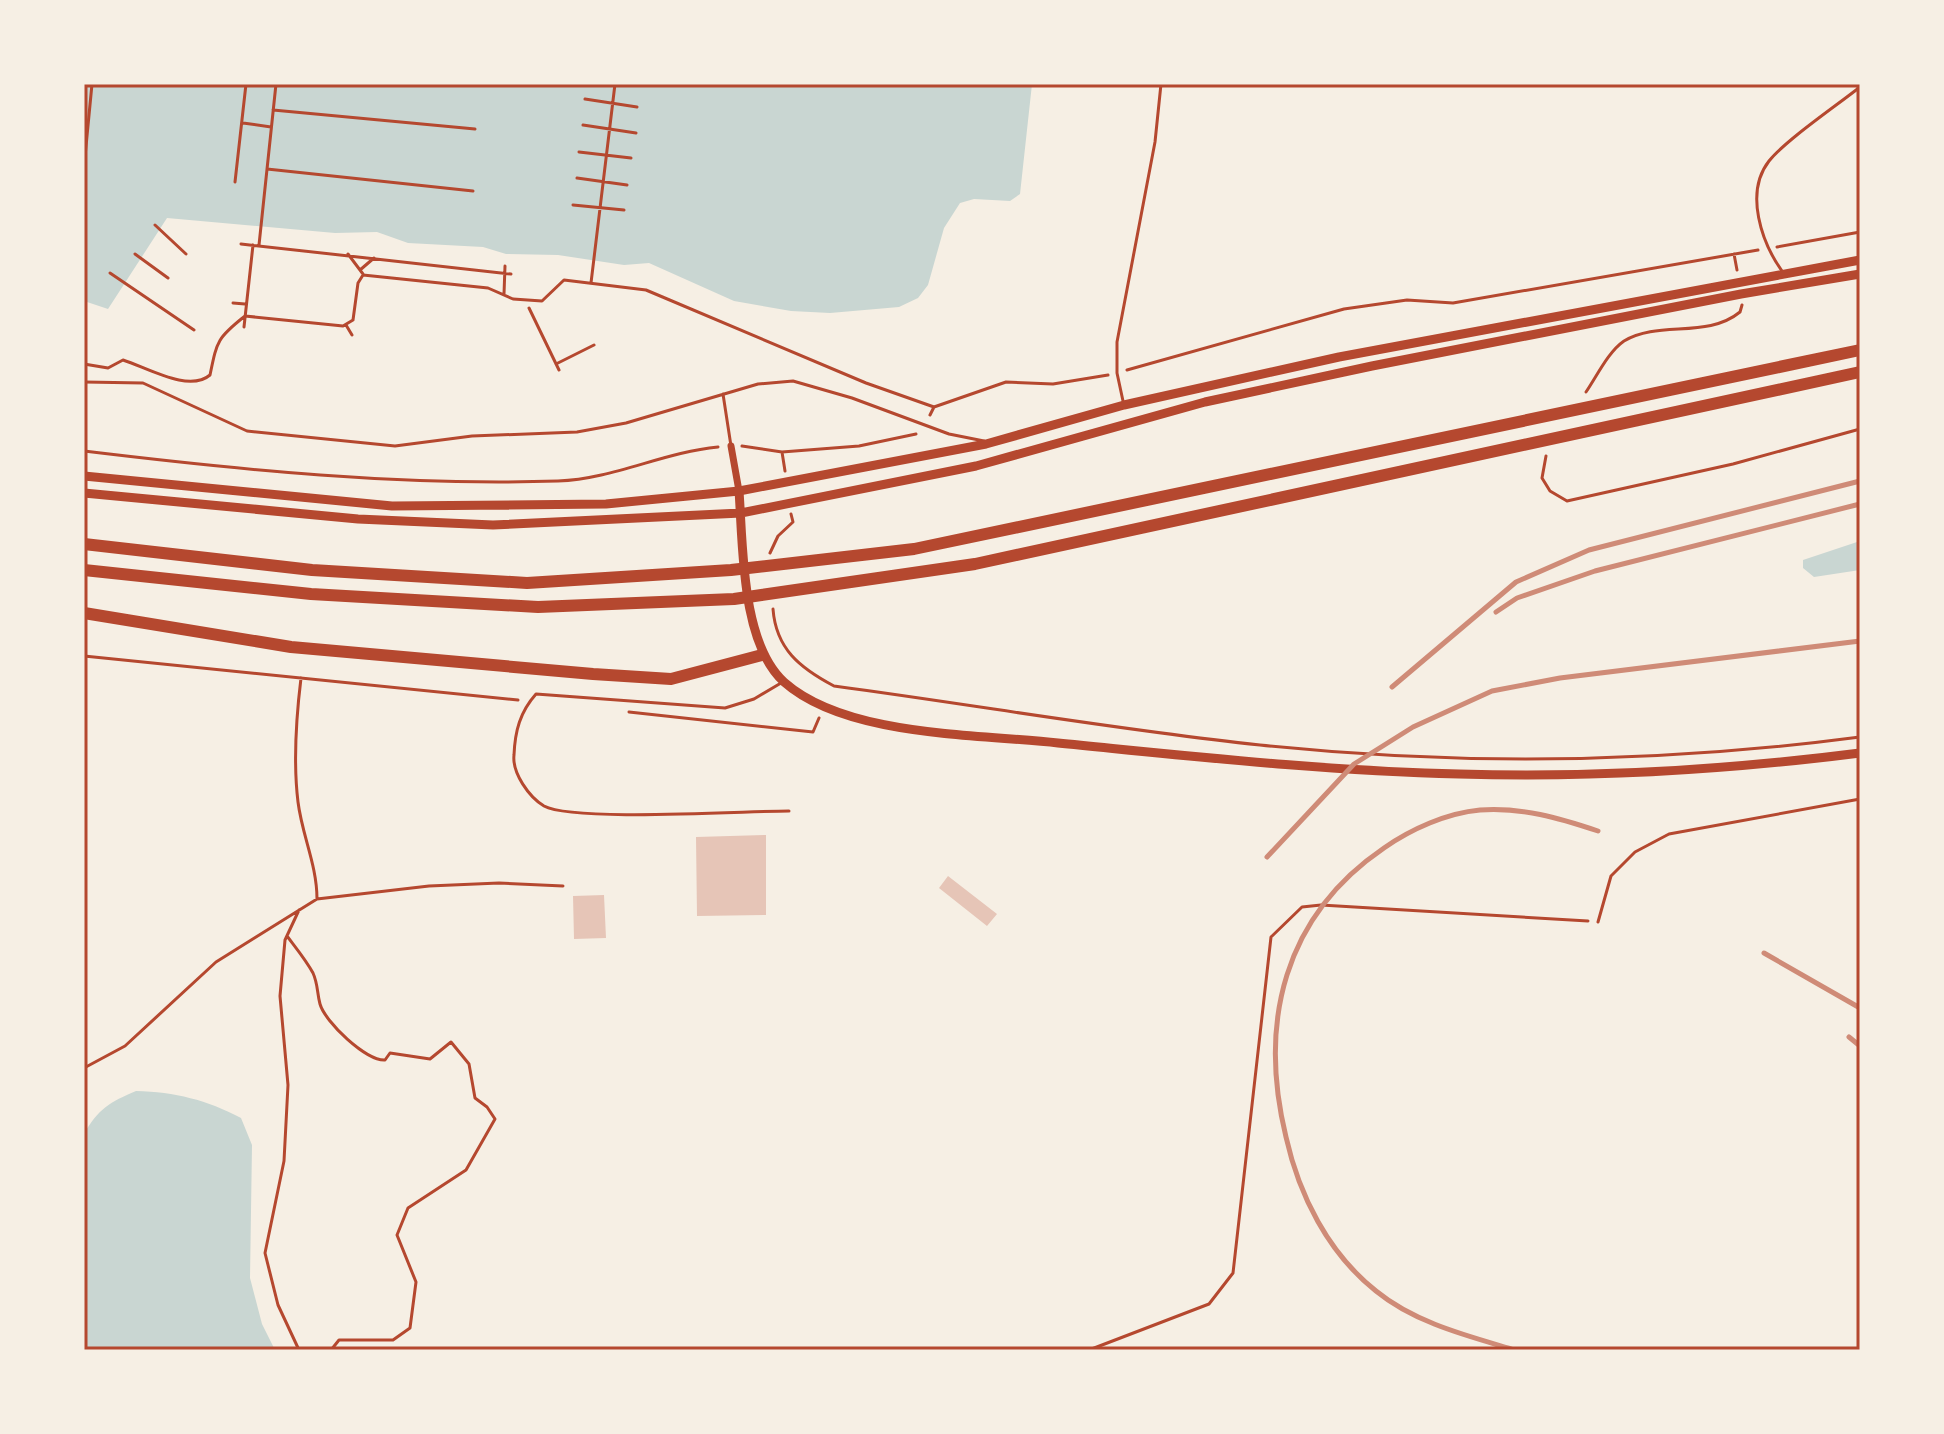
<svg xmlns="http://www.w3.org/2000/svg" width="1944" height="1434" font-family="'Nunito Sans',sans-serif">
  <style>
    .water { fill: #c9d6d2 }
    .building { fill: #e6c5b7 }
    .lines { fill: none; stroke-linecap: round; stroke-linejoin: round }
    .path { stroke: #b5482f; stroke-width: 3 }
    .service { stroke: #b5482f; stroke-width: 3 }
    .minor { stroke: #b5482f; stroke-width: 7 }
    .tertiary { stroke: #b5482f; stroke-width: 9 }
    .motorway { stroke: #b5482f; stroke-width: 12 }
    .rail { stroke: #cf8b77; stroke-width: 5 }
    .neatline { fill: none; stroke: #b5482f; stroke-width: 3 }
  </style>
  <rect width="100%" height="100%" fill="#f6efe4"/>
  <!-- water -->
  <path class="water" d="M 84,84 L 1032,84 L 1020,194 L 1010,201 L 974,199 L 960,203 L 944,228 L 928,285 L 918,298 L 899,307 L 830,313 L 791,311 L 734,301 L 649,263 L 624,265 L 558,255 L 506,254 L 483,247 L 408,243 L 377,232 L 335,233 L 167,218 L 108,309 L 84,301 Z
    M 1860,541 L 1860,570 L 1814,577 L 1803,568 L 1803,560 Z
    M 136,1091 C 175,1092 207,1100 241,1118 L 252,1145 L 250,1278 L 262,1324 L 275,1350 L 84,1349 L 84,1134 C 98,1109 110,1102 136,1091 Z"/>
  <!-- building -->
  <path class="building" d="M 766,835 L 766,915 L 697,916 L 696,837 Z
    M 948,876 L 997,914 L 987,926 L 939,888 Z
    M 604,895 L 606,938 L 574,939 L 573,896 Z"/>
  <g class="lines">
    <!-- path -->
    <path class="path" d="M 585,99 L 637,107
      M 273,110 L 475,129
      M 243,123 L 271,127
      M 583,125 L 636,133
      M 579,152 L 631,158
      M 84,167 L 92,84
      M 267,169 L 473,191
      M 577,178 L 627,185
      M 235,182 L 246,84
      M 573,205 L 624,210
      M 155,225 L 186,254
      M 241,244 L 511,274
      M 259,245 L 276,84
      M 1777,247 L 1860,232
      M 135,254 L 168,278
      M 348,254 L 363,274
      M 1734,254 L 1737,270
      M 360,270 L 374,258
      M 591,283 L 615,84
      M 504,294 L 505,266
      M 233,303 L 245,304
      M 529,308 L 559,370
      M 346,325 L 352,335
      M 244,327 L 253,245
      M 84,364 L 108,368 L 123,360 C 148,368 189,393 210,375 C 217,341 217,338 245,316 L 343,326 L 353,320 L 358,283 L 363,275 L 488,288 L 513,299 L 542,301 L 564,280 L 646,290 L 866,383 L 934,407
      M 556,364 L 594,345
      M 1127,370 L 1344,309 L 1407,300 L 1453,303 L 1758,250
      M 1586,392 C 1597,376 1608,352 1624,341 C 1659,320 1707,339 1740,312 L 1742,305
      M 930,415 L 934,407 L 1006,382 L 1053,384 L 1108,375
      M 742,446 L 782,452 L 859,446 L 916,434
      M 84,451 C 241,470 399,486 558,481 C 613,479 664,452 718,447
      M 782,452 L 785,471
      M 1546,456 L 1542,478 L 1550,491 L 1567,501 L 1733,464 L 1860,429
      M 770,553 L 778,536 L 793,522 L 791,514
      M 773,609 C 776,649 800,668 834,686 C 976,705 1118,730 1260,745 C 1459,766 1662,763 1860,737
      M 84,656 L 518,700
      M 301,678 C 296,719 293,761 298,802 C 302,835 317,865 317,899
      M 629,712 L 813,732 L 819,718
      M 299,910 L 285,940 L 280,996 L 288,1085 L 284,1161 L 265,1253 L 278,1305 L 299,1350
      M 287,936 C 296,948 306,960 313,973 C 318,984 317,993 320,1004 C 325,1022 366,1061 385,1060 L 390,1053 L 430,1059 L 451,1042 L 469,1064 L 475,1098 L 487,1107 L 495,1119 L 466,1170 L 408,1208 L 397,1235 L 416,1282 L 410,1328 L 393,1340 L 339,1340 L 331,1350
      M 84,1068 L 125,1046 L 216,962 L 317,899 L 429,886 L 499,883 L 563,886
      M 1089,1350 L 1209,1304 L 1233,1273 L 1271,937 L 1302,907 L 1321,905 L 1588,921"/>
    <!-- service -->
    <path class="service" d="M 1782,271 C 1762,243 1744,193 1769,161 C 1786,140 1836,106 1860,87
      M 110,273 L 194,330
      M 84,382 L 143,383 L 247,431 L 395,446 L 472,436 L 577,432 L 626,423 L 758,384 L 793,381 L 852,398 L 949,434 L 984,441
      M 723,394 L 731,446
      M 1123,401 L 1117,373 L 1117,342 L 1155,142 L 1161,84
      M 781,683 L 754,699 L 725,708 L 536,694 C 520,712 515,731 514,755 C 512,773 529,797 544,806 C 573,822 746,811 789,811
      M 1598,922 L 1611,876 L 1635,852 L 1669,834 L 1860,799"/>
    <!-- minor -->
    <path class="minor" d="M 731,446 L 739,491"/>
    <!-- tertiary -->
    <path class="tertiary" d="M 84,476 L 392,506 L 606,504 L 739,491 L 986,444 L 1124,405 L 1339,357 L 1860,260
      M 739,491 C 743,545 741,643 784,682 C 846,737 977,734 1058,743 C 1191,756 1325,771 1459,774 C 1593,778 1727,770 1860,753
      M 84,493 L 358,519 L 493,525 L 741,513 L 976,466 L 1205,402 L 1372,366 L 1741,294 L 1860,274"/>
    <!-- motorway -->
    <path class="motorway" d="M 84,544 L 312,570 L 527,583 L 731,570 L 914,549 L 1860,350
      M 84,570 L 311,594 L 538,607 L 734,599 L 975,564 L 1860,372
      M 84,613 L 291,647 L 593,674 L 671,679 L 762,655"/>
    <!-- rail -->
    <path class="rail" d="M 1496,612 L 1517,598 L 1595,571 L 1860,504
      M 1392,687 L 1516,582 L 1589,550 L 1860,481
      M 1267,857 L 1354,764 L 1413,727 L 1492,691 L 1560,678 L 1860,641
      M 1764,953 L 1860,1008
      M 1849,1037 L 1860,1046
      M 1515,1350 C 1468,1336 1415,1323 1376,1291 C 1328,1253 1299,1195 1286,1137 C 1258,1022 1284,916 1384,848 C 1411,829 1447,813 1480,810 C 1522,807 1559,818 1598,831"/>
  </g>
  <!-- border -->
  <rect width="1944" height="1434" fill="none" stroke="#f6efe4" stroke-width="172"/>
  <rect x="86" y="86" width="1772" height="1262" class="neatline"/>
</svg>
